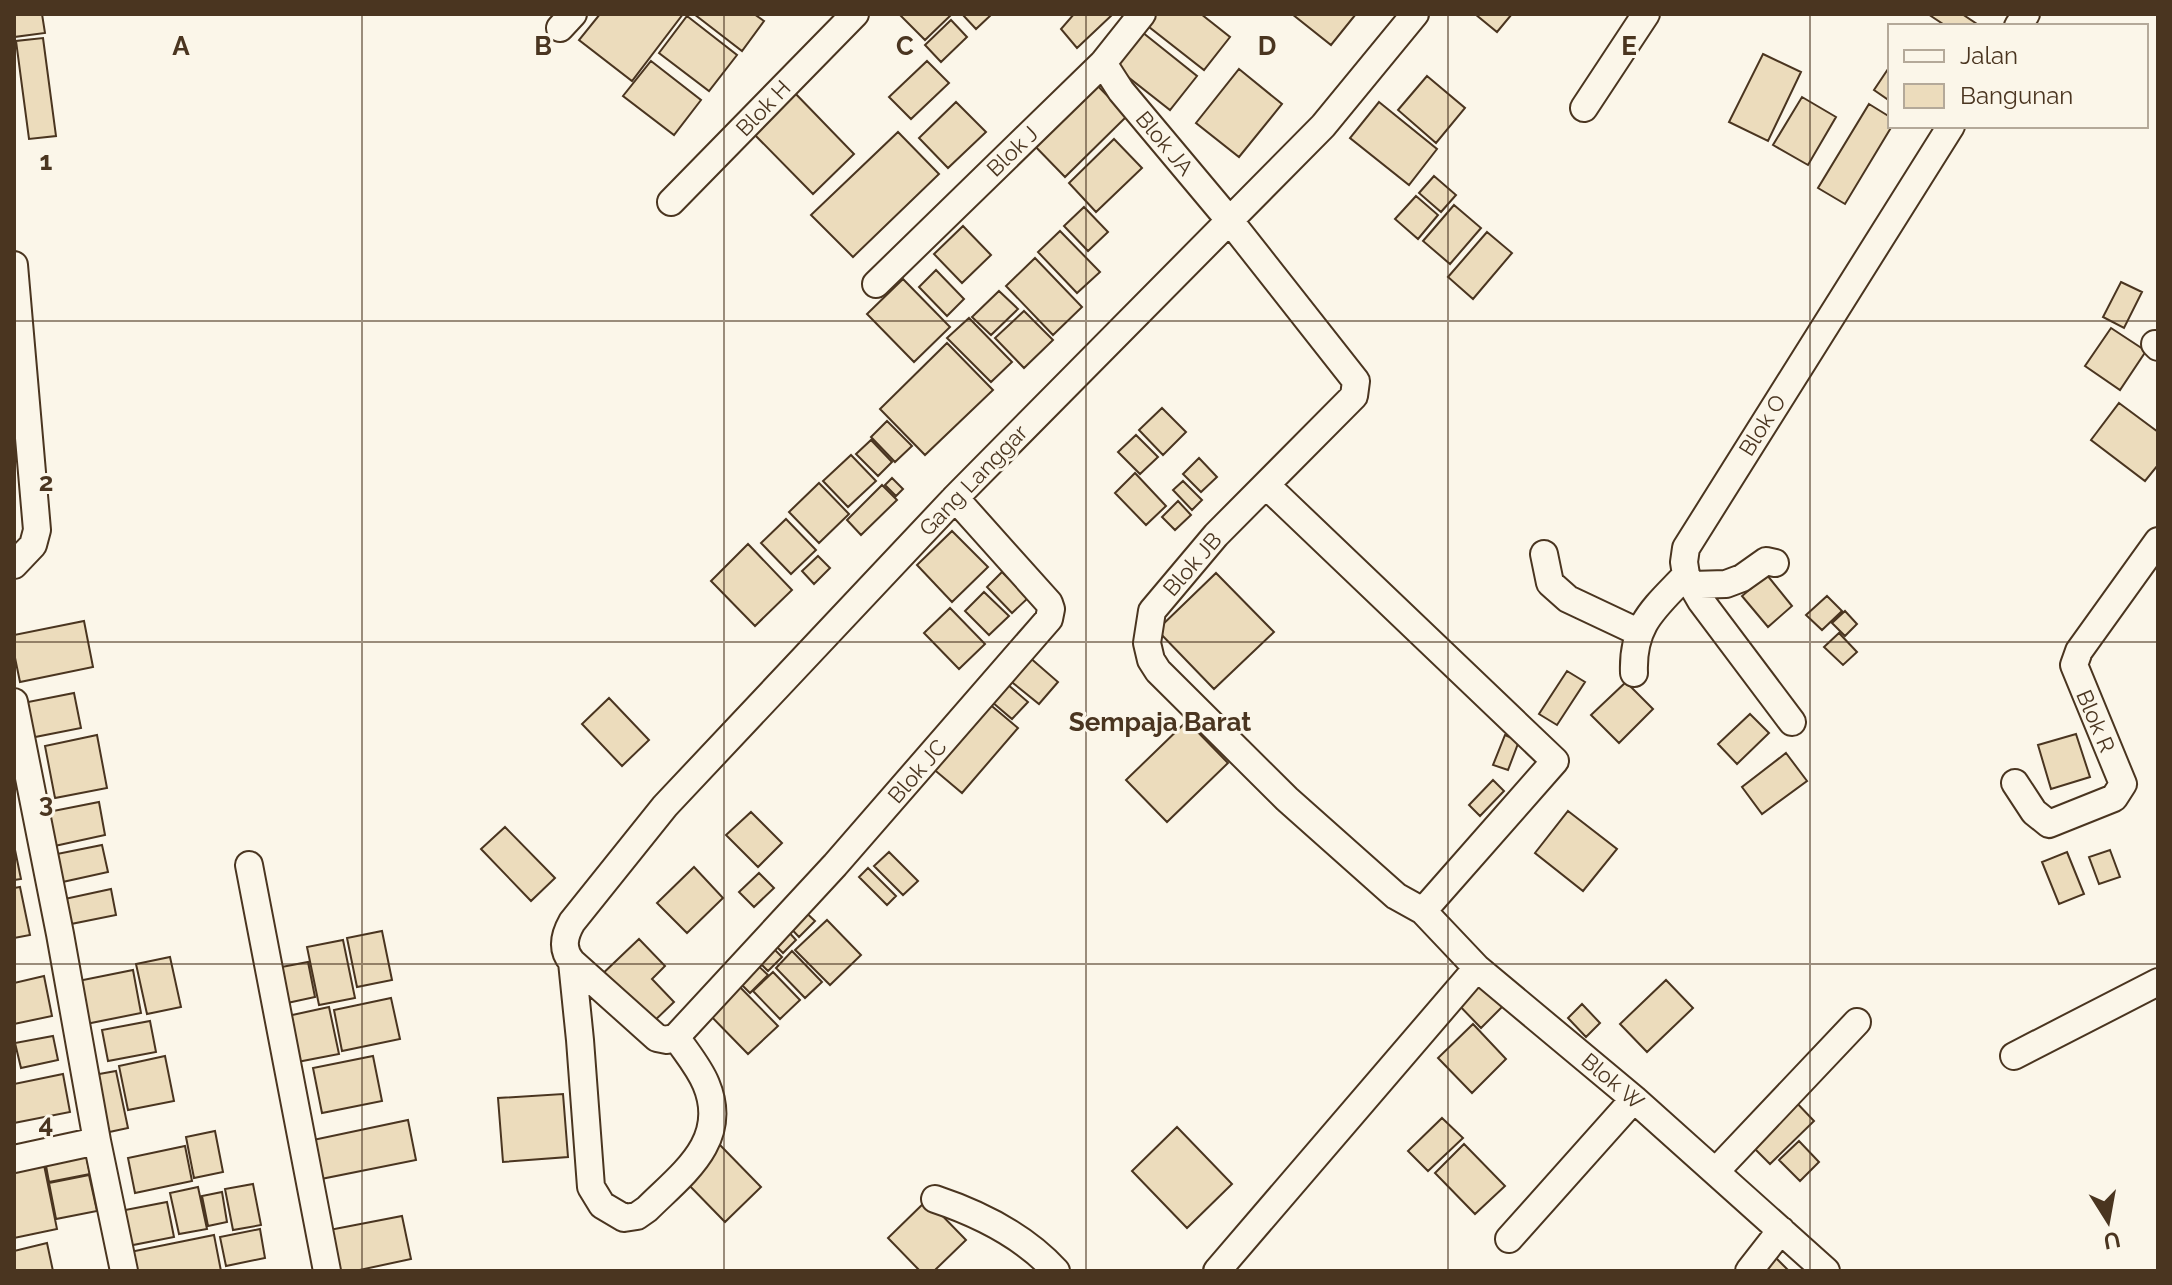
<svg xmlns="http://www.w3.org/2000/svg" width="2172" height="1285" font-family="Raleway,sans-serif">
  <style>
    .building { fill: #ecdcbc; stroke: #4a3520; stroke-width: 2 }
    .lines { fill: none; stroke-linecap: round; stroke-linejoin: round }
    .minor-casing { stroke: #4a3520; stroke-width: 30 }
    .minor { stroke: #fbf6e9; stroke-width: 26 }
    .grid { fill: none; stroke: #4a3520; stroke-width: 2; stroke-opacity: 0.55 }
    .labels { text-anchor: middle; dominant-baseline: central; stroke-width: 6; stroke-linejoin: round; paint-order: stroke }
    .street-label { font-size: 22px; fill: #4a3520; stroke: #fbf6e9 }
    .quarter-label { font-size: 26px; font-weight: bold; fill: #4a3520; stroke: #fbf6e9 }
    .grid-label { font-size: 26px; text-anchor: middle; font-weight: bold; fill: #4a3520; stroke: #fbf6e9; stroke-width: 6; stroke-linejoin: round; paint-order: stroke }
  </style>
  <rect width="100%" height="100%" fill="#fbf6e9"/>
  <!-- building -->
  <path class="building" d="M 14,14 L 42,14 L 45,33 L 14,37 Z
    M 600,14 L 683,14 L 632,81 L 579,40 Z
    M 694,14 L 754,14 L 764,21 L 742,51 Z
    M 899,14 L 952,14 L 925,40 Z
    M 962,14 L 992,14 L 976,29 Z
    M 1074,14 L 1113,14 L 1077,48 L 1061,29 Z
    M 1151,14 L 1201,14 L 1230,37 L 1204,70 L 1144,23 Z
    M 1292,14 L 1356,14 L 1331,45 Z
    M 1475,14 L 1512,14 L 1497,32 Z
    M 1928,14 L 1962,14 L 1980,26 L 1946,26 Z
    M 687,16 L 737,55 L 709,91 L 659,53 Z
    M 951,20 L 967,37 L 941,62 L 925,45 Z
    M 1137,28 L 1197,76 L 1170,110 L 1109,62 Z
    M 43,38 L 56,136 L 29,139 L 16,41 Z
    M 1763,54 L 1801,72 L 1768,141 L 1729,122 Z
    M 651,61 L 701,100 L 674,135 L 623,96 Z
    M 927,61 L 949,83 L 911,119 L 889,97 Z
    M 1890,66 L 1890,101 L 1874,90 Z
    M 1239,69 L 1282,104 L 1239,157 L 1196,123 Z
    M 1427,76 L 1465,108 L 1436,143 L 1398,110 Z
    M 1092,80 L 1127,116 L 1065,177 L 1029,140 Z
    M 791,89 L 854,154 L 813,194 L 750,130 Z
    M 1802,97 L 1836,117 L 1808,165 L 1773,145 Z
    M 956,102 L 986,132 L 948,168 L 919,138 Z
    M 1379,102 L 1437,149 L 1409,185 L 1350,138 Z
    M 1869,104 L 1890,117 L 1890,126 L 1892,126 L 1845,204 L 1818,188 Z
    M 898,132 L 939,174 L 853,257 L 811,215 Z
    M 1114,139 L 1142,168 L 1096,212 L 1069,183 Z
    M 1434,176 L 1456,195 L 1441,212 L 1419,193 Z
    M 1416,196 L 1438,215 L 1418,239 L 1395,219 Z
    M 1454,205 L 1481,228 L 1450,264 L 1423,241 Z
    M 1084,207 L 1108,232 L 1088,251 L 1064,226 Z
    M 963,226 L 991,255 L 962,283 L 934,254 Z
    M 1060,231 L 1100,272 L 1077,293 L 1038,252 Z
    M 1487,232 L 1512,253 L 1473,299 L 1448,277 Z
    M 1035,258 L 1082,307 L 1053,335 L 1006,286 Z
    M 936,270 L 964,299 L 947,316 L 919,287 Z
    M 903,279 L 950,327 L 914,362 L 867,314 Z
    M 2121,282 L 2142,292 L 2124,328 L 2103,317 Z
    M 999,291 L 1018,309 L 991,335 L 972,317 Z
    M 1024,311 L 1053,340 L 1024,368 L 995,338 Z
    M 969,318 L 1012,362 L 991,382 L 947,338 Z
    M 2111,328 L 2146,351 L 2120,390 L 2085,366 Z
    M 947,343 L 993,390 L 925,455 L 880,409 Z
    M 2119,403 L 2158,432 L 2158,465 L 2145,481 L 2091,440 Z
    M 1162,408 L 1186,432 L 1163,455 L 1139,430 Z
    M 887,421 L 912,446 L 895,462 L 871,437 Z
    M 1136,435 L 1158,457 L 1140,474 L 1118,452 Z
    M 871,440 L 892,462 L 878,476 L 856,454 Z
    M 851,455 L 876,481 L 848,507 L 823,481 Z
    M 1199,458 L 1217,477 L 1201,492 L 1183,474 Z
    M 1135,473 L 1166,506 L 1146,525 L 1115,493 Z
    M 892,478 L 903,489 L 896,496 L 885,485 Z
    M 1183,481 L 1202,500 L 1192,510 L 1173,490 Z
    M 819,483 L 849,514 L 819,543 L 789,512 Z
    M 882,485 L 897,500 L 861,535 L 847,520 Z
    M 1178,501 L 1191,515 L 1175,530 L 1162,517 Z
    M 786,519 L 816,550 L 791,574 L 761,543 Z
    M 952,531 L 988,567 L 952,602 L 917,565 Z
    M 748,544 L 792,590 L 755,626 L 711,581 Z
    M 818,556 L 830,568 L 814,584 L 802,571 Z
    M 1002,572 L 1028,598 L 1012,613 L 987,587 Z
    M 1216,573 L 1274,632 L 1214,689 L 1157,630 Z
    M 1767,575 L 1792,606 L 1768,627 L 1742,596 Z
    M 984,592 L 1009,616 L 989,635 L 965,611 Z
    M 1827,596 L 1842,611 L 1822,630 L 1806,615 Z
    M 950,608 L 985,644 L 959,669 L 924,633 Z
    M 1845,611 L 1857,624 L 1845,636 L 1832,623 Z
    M 84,621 L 93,667 L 20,682 L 14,653 L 14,635 Z
    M 1839,633 L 1857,652 L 1843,665 L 1824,647 Z
    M 1028,656 L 1058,682 L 1039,704 L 1008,679 Z
    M 1567,671 L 1585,682 L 1557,725 L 1539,714 Z
    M 1000,678 L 1028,702 L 1012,719 L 985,696 Z
    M 1626,682 L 1653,709 L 1619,743 L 1591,715 Z
    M 74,693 L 81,728 L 30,738 L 23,703 Z
    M 609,698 L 649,740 L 622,766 L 582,724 Z
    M 987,702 L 1018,728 L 962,793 L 931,767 Z
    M 1750,714 L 1769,733 L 1737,764 L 1718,744 Z
    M 1187,721 L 1228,763 L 1167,822 L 1126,780 Z
    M 2076,734 L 2090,777 L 2051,789 L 2038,745 Z
    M 97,735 L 107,788 L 55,798 L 45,746 Z
    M 1505,735 L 1519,741 L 1508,770 L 1493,765 Z
    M 1786,753 L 1807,781 L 1762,814 L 1742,787 Z
    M 1493,780 L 1504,791 L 1480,816 L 1469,805 Z
    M 99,802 L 105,835 L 50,847 L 43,813 Z
    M 1568,811 L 1617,849 L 1583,891 L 1535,853 Z
    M 751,812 L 782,843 L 758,867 L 726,835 Z
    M 505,827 L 555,878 L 531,901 L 481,849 Z
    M 14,845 L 21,879 L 14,880 Z
    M 102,845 L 108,872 L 58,883 L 52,855 Z
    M 2110,850 L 2120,877 L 2099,884 L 2089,857 Z
    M 889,852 L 918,881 L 903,895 L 874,866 Z
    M 2067,852 L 2084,894 L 2059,904 L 2042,862 Z
    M 694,867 L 723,898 L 687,933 L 657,903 Z
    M 868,868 L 896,896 L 887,905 L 859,877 Z
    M 759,873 L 774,888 L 754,907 L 739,892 Z
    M 20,887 L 30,935 L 14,938 L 14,888 Z
    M 111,889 L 116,915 L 66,925 L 60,900 Z
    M 799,906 L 815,921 L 799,937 L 784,921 Z
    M 827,920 L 861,955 L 830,985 L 795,950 Z
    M 786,929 L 796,940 L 783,953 L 772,942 Z
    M 382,931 L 392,980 L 357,987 L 347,938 Z
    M 639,939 L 665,966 L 652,979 L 674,1002 L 649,1026 L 596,980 Z
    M 343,940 L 355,998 L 319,1005 L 307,947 Z
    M 768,943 L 782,957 L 768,971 L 754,957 Z
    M 792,951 L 822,982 L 805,998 L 776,968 Z
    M 170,957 L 181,1007 L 147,1014 L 136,964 Z
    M 752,960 L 768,975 L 750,993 L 734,977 Z
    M 308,962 L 315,997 L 278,1005 L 271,969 Z
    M 133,970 L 141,1013 L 81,1025 L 73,982 Z
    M 773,972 L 800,1000 L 780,1019 L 753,991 Z
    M 44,976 L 52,1016 L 14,1024 L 14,983 Z
    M 1479,977 L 1505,1004 L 1481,1028 L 1454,1000 Z
    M 1666,980 L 1693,1008 L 1647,1052 L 1620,1024 Z
    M 734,981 L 778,1026 L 748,1054 L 704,1009 Z
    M 391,998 L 400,1039 L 342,1051 L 334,1010 Z
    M 1582,1004 L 1600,1023 L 1586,1037 L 1568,1018 Z
    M 329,1007 L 339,1054 L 292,1063 L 283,1017 Z
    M 150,1021 L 156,1052 L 108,1061 L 102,1030 Z
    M 1473,1024 L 1506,1059 L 1472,1093 L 1438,1058 Z
    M 53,1036 L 58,1060 L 21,1068 L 15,1043 Z
    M 165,1056 L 174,1101 L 128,1110 L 119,1066 Z
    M 373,1056 L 382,1101 L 322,1113 L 313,1068 Z
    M 116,1071 L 128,1128 L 100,1134 L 88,1076 Z
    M 63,1074 L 70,1112 L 14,1123 L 14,1084 Z
    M 563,1094 L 568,1157 L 503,1162 L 498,1098 Z
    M 1794,1100 L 1814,1121 L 1770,1164 L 1749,1143 Z
    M 1442,1118 L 1463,1138 L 1428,1171 L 1408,1151 Z
    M 408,1120 L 416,1160 L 321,1179 L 313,1140 Z
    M 1177,1127 L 1232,1184 L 1187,1228 L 1132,1171 Z
    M 215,1131 L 223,1172 L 194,1178 L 186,1137 Z
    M 1799,1141 L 1819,1162 L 1800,1181 L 1779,1160 Z
    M 719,1144 L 761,1187 L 725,1222 L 683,1179 Z
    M 1464,1144 L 1505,1186 L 1475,1214 L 1435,1173 Z
    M 84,1146 L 90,1174 L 49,1182 L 44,1155 Z
    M 185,1146 L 192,1181 L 135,1193 L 128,1158 Z
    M 43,1160 L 57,1229 L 14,1238 L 14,1166 Z
    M 89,1175 L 97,1211 L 56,1219 L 49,1183 Z
    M 253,1184 L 261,1225 L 233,1230 L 225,1189 Z
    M 198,1187 L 207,1229 L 179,1234 L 170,1193 Z
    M 222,1192 L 227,1222 L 208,1226 L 202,1196 Z
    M 927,1200 L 966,1240 L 934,1271 L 920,1271 L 888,1238 Z
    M 167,1202 L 174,1237 L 128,1246 L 120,1211 Z
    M 402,1216 L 411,1259 L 355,1271 L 332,1271 L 324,1231 Z
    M 260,1229 L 265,1258 L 226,1266 L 220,1237 Z
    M 214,1235 L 221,1271 L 134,1271 L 130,1252 Z
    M 47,1243 L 53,1271 L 14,1271 L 14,1251 Z
    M 1775,1257 L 1789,1271 L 1761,1271 Z"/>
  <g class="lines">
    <!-- minor casing -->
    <g class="minor-casing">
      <path id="minor" d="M 2018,26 L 2026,14
        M 560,28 L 573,14
        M 1103,63 L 1121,91 L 1230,221 L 1356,381 L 1354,396 L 1216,535 L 1152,611 L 1147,643 L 1151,660 L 1158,671 L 1287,799 L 1396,896 L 1423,911 L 1477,968 L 1634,1099 L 1826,1271
        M 1584,108 L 1646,14
        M 671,202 L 855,14
        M 14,265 L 37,530 L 33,545 L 14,565
        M 876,284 L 1103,63 L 1142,14
        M 2155,344 L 2158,347
        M 1266,485 L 1555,761 L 1423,911
        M 1544,554 L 1550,583 L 1568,599 L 1638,632
        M 1692,585 L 1726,584 L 1742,578 L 1766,561 L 1775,563
        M 1634,673 C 1632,624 1655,608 1686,575
        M 14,702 L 60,934 L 97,1141 L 14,1159
        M 1792,722 L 1701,601 L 1686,575 L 1684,562 L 1686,548 L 1951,126
        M 2015,783 L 2034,812 L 2049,824 L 2114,798 L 2123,784 L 2074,665 L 2079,651 L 2158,541
        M 249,865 L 327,1271
        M 572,962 L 580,1040 L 591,1187 L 602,1205 L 624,1218 L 637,1216 L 647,1209 C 682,1174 730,1141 706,1084 C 699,1067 686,1052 676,1037
        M 676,1037 L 667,1040 L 657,1038 L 572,962 C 561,949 564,936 572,922 L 665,806 L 955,498 L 1323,126 L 1415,14
        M 676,1037 L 835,865 L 1049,619 L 1051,609 L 1049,603 L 955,498
        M 2014,1056 L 2158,982
        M 97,1141 L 124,1271
        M 1716,1171 L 1857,1022
        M 935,1199 C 980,1214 1024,1236 1056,1271
        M 1509,1239 L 1634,1099
        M 1217,1271 L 1477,968
        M 1749,1271 L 1781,1230"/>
    </g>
    <!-- minor -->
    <use href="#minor" class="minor"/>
  </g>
  <!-- grid -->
  <path class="grid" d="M 362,14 L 362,1271M 724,14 L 724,1271M 1086,14 L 1086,1271M 1448,14 L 1448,1271M 1810,14 L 1810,1271M 14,321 L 2158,321M 14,642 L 2158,642M 14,964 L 2158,964"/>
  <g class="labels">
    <!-- street labels -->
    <g class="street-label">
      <text transform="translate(763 108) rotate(-46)">Blok H</text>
      <text transform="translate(1165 143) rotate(50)">Blok JA</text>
      <text transform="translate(1012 151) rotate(-44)">Blok J</text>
      <text transform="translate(1762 425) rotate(-58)">Blok O</text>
      <text transform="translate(973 480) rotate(-46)">Gang Langgar</text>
      <text transform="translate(1192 564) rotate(-49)">Blok JB</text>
      <text transform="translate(2096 721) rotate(67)">Blok R</text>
      <text transform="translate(917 771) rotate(-49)">Blok JC</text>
      <text transform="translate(1613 1081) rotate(40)">Blok W</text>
    </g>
    <!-- quarter labels -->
    <g class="quarter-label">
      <text x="1160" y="722">Sempaja Barat</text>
    </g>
  </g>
  <g class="grid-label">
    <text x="181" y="55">A</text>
    <text x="543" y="55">B</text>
    <text x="905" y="55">C</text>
    <text x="1267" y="55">D</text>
    <text x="1629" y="55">E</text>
    <text x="46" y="170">1</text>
    <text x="46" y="491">2</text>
    <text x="46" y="812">3</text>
    <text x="46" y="1133">4</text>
  </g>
  <!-- border -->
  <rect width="2172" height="1285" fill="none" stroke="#4a3520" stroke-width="32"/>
  <!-- legend -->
  <rect x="1888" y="24" width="260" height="104" fill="#fbf6e9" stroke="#b4a999" stroke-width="2"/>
  <rect x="1904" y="50" width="40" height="12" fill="#fbf6e9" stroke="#b4a999" stroke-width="2"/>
  <text x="1960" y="64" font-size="24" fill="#4a3520">Jalan</text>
  <rect x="1904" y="84" width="40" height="24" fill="#ecdcbc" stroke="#b4a999" stroke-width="2"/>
  <text x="1960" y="104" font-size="24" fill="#4a3520">Bangunan</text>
  <!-- north arrow -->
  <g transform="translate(2108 1221) rotate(169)" stroke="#fbf6e9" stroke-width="6" paint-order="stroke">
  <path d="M0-6L14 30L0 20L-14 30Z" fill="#4a3520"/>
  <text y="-12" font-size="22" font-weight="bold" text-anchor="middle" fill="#4a3520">U</text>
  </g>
</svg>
